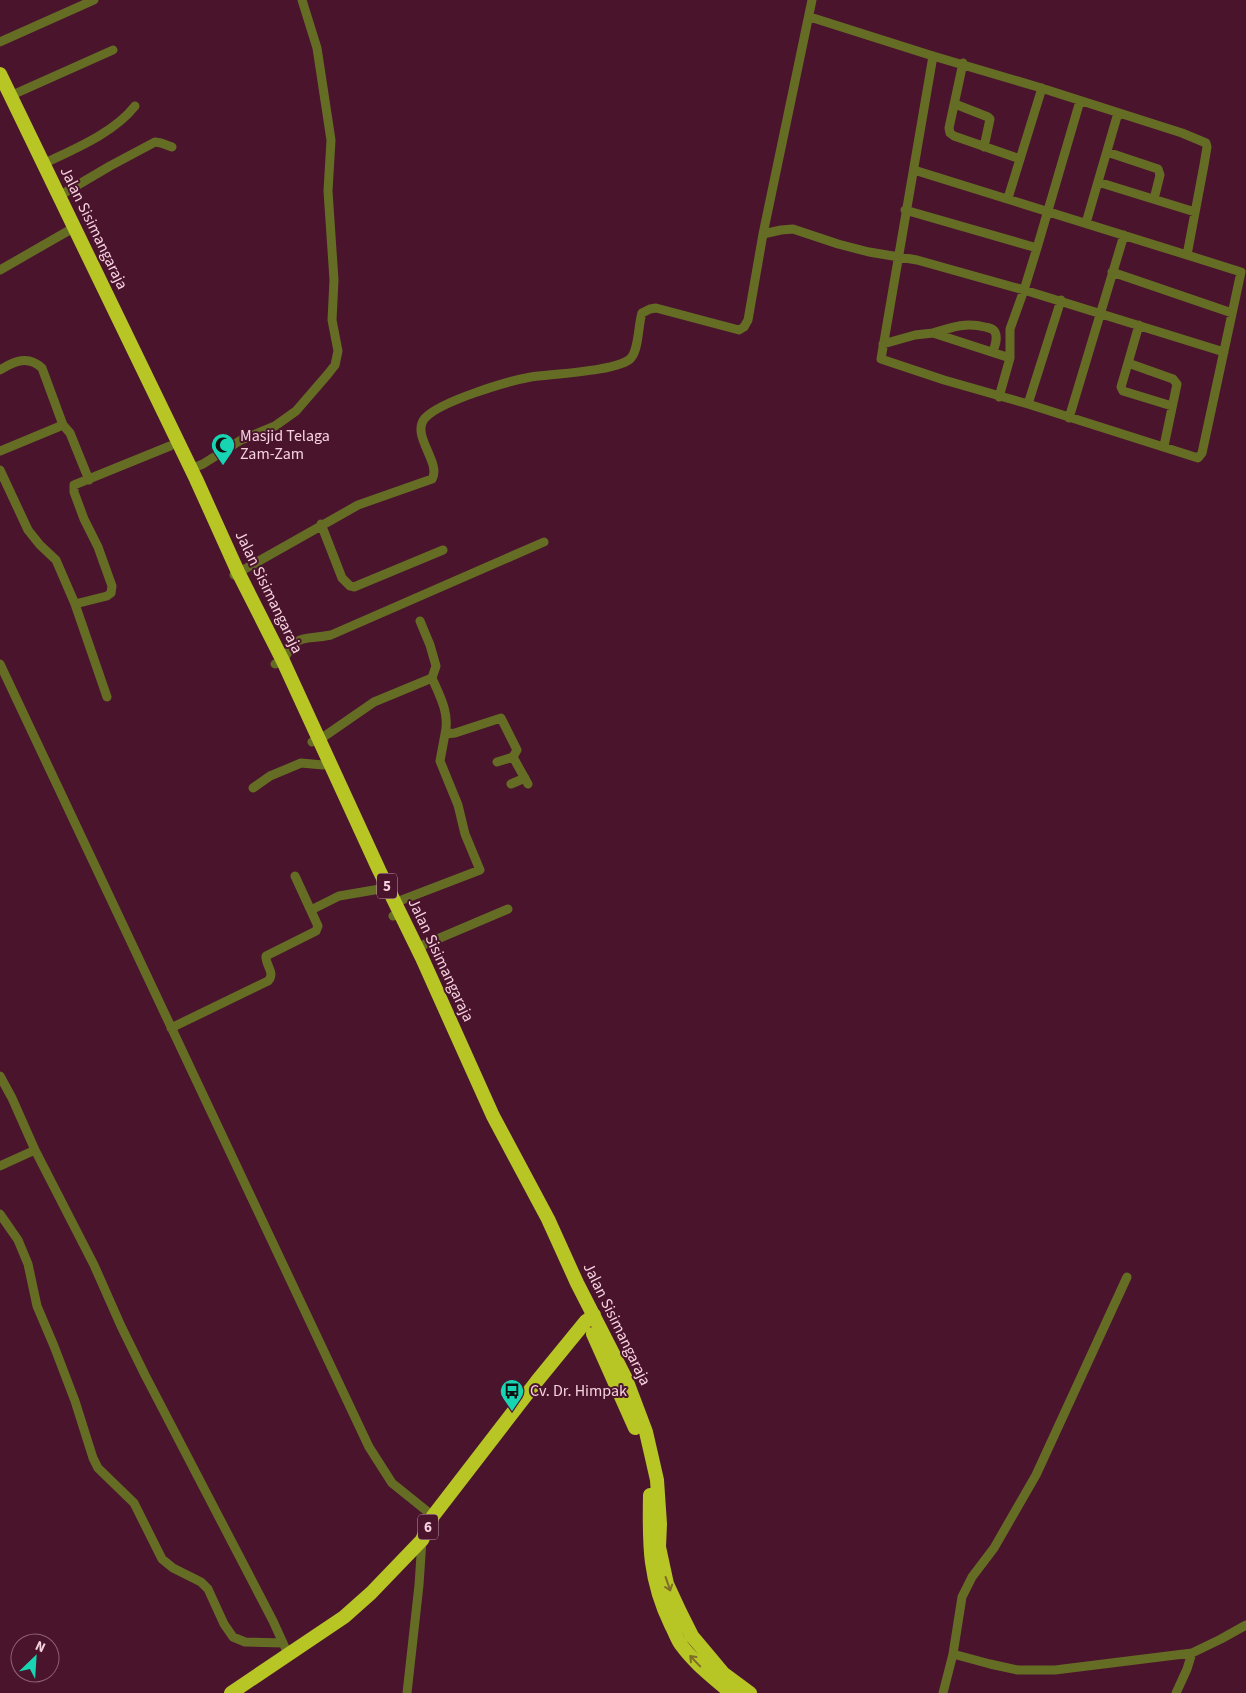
<svg xmlns="http://www.w3.org/2000/svg" width="1246" height="1693" font-family="'Source Sans 3',sans-serif">
  <style>
    .lines { fill: none; stroke-linecap: round; stroke-linejoin: round }
    .minor { stroke: #656d25; stroke-width: 9 }
    .highway { stroke: #b7c525; stroke-width: 14 }
    .oneway { stroke: #806c29 }
    .labels { text-anchor: middle; dominant-baseline: central; stroke-width: 4; stroke-linejoin: round; paint-order: stroke }
    .shield { fill: #4a142d; stroke: #c299a9; stroke-width: 1 }
    .shield-label { font-size: 15px; font-weight: bold; fill: #f6d2de }
    .street-label { font-size: 16px; fill: #f6d2de; stroke: #4a142d }
    .poi-label { font-size: 16px; fill: #f6d2de; stroke: #4a142d; text-anchor: start }
  </style>
  <rect width="100%" height="100%" fill="#4a142d"/>
  <g class="lines">
    <!-- minor -->
    <path class="minor" d="M 810,17 L 933,56 L 1038,87 L 1182,133 L 1206,143 L 1207,147 L 1204,165 L 1187,255 L 1241,272 L 1202,453 L 1198,458 L 1028,404 L 944,380 L 881,359 L 933,56
      M 0,42 L 94,0
      M 963,63 L 949,128 L 950,133 L 954,136 L 1020,159
      M 10,96 L 113,50
      M 955,104 L 988,117 L 990,119 L 984,147
      M 1107,152 L 1158,169 L 1160,175 L 1154,199
      M 43,164 C 74,149 114,133 135,106
      M 914,170 L 1187,255
      M 1098,182 L 1195,212
      M 59,196 L 110,166 L 155,142 L 161,143 L 172,147
      M 1008,198 L 1042,88
      M 905,210 L 1037,248 L 1080,101
      M 1086,223 L 1118,113
      M 763,234 L 812,0
      M 0,270 L 75,227
      M 1112,272 L 1232,313
      M 1139,325 L 1128,363 L 1173,379 L 1177,384 L 1164,446
      M 933,333 C 952,327 966,322 985,327 C 989,328 993,328 995,332 C 998,338 995,346 993,352
      M 883,344 L 915,335 L 933,333 L 1010,358
      M 1128,363 L 1121,387 L 1123,391 L 1172,406
      M 0,370 C 14,361 28,355 42,368 L 63,425
      M 999,397 L 1010,358 L 1010,329 L 1024,290 L 1037,248
      M 1028,404 L 1061,300
      M 1069,418 L 1124,235
      M 0,451 L 63,425 L 70,433 L 89,480
      M 190,469 L 203,464 L 241,440 L 275,426 L 296,411 L 328,374 L 335,365 L 338,351 L 332,320 L 334,280 L 328,191 L 331,140 L 317,48 L 302,0
      M 0,470 L 28,530 L 40,545 L 56,560 L 75,604 L 107,697
      M 321,524 L 342,578 L 350,586 L 354,587 L 443,550
      M 234,575 L 358,505 L 432,479 C 442,463 410,435 425,418 C 441,401 508,381 531,377 C 551,374 620,371 631,358 C 639,349 638,325 642,313 L 650,309 L 656,308 L 739,330 L 744,327 L 748,320 L 763,234 L 781,230 L 793,229 L 838,244 L 869,252 L 917,260 L 1024,290 L 1224,352
      M 75,604 L 107,596 L 111,593 L 112,586 L 98,547 L 84,519 L 74,492 L 74,485 L 170,446
      M 0,664 L 369,1447 L 392,1483 L 433,1516
      M 275,664 L 283,661 C 299,631 302,641 331,635 L 544,542
      M 432,678 C 440,696 450,714 445,734
      M 312,742 L 319,740 L 374,702 L 432,678 L 436,666 L 430,645 L 420,621
      M 497,762 L 513,757
      M 511,784 L 525,778
      M 253,788 L 270,776 L 301,763 L 323,765
      M 311,910 L 339,896 L 380,889
      M 393,916 L 400,913 L 394,903 L 480,870 L 465,834 L 458,805 L 440,761 L 445,734 L 455,733 L 501,718 L 517,750 L 513,757 L 528,784
      M 422,954 L 421,946 L 508,909
      M 171,1028 L 268,981 C 276,973 265,965 266,956 L 316,931 L 318,926 L 295,876
      M 0,1076 L 12,1098 L 35,1150 L 94,1265 L 121,1326 L 145,1375 L 273,1621 L 288,1654
      M 0,1166 L 35,1150
      M 0,1214 L 18,1240 L 28,1264 L 37,1306 L 54,1346 L 75,1401 L 93,1458 L 98,1468 L 134,1503 L 162,1559 L 173,1568 L 201,1582 L 208,1589 L 224,1624 L 233,1637 L 245,1642 L 283,1643
      M 953,1654 L 990,1664 L 1018,1670 L 1055,1670 L 1192,1653 L 1221,1639 L 1246,1625
      M 407,1693 L 419,1585 L 422,1540
      M 943,1693 L 953,1654 L 962,1597 L 972,1577 L 994,1548 L 1036,1475 L 1127,1277
      M 1176,1693 L 1187,1669 L 1192,1653"/>
    <!-- highway -->
    <path class="highway" d="M 0,74 L 196,479 L 238,572 L 283,661 L 379,870 L 422,958 L 493,1116 L 548,1219 L 577,1283 L 626,1379 L 646,1432 L 652,1458 L 657,1480 L 660,1524 L 659,1547 L 667,1584 L 680,1612 L 692,1636 L 708,1655 L 723,1673 L 750,1693
      M 593,1334 L 635,1428
      M 650,1495 C 649,1545 649,1579 671,1625 C 675,1632 677,1640 682,1646 C 695,1664 714,1678 731,1693
      M 231,1693 L 344,1617 L 371,1593 L 422,1540 L 433,1516 L 537,1381 L 586,1321 L 594,1315"/>
  </g>
  <!-- one-way arrows -->
  <defs><path id="oneway-shaft" d="M-6 0H5M1.5-3L5.5 0L1.5 3" fill="none" stroke-width="1.6" stroke-linecap="round" stroke-linejoin="round" transform="scale(1.25)"/></defs>
  <g class="oneway">
    <use href="#oneway-shaft" transform="translate(668 1584) rotate(71)"/>
    <use href="#oneway-shaft" transform="translate(695 1661) rotate(-134)"/>
  </g>
  <!-- icons -->
  <defs>
    <g id="mosque-pin" transform="scale(1.25)"><path d="M0 17L-7.5 6A9.5 9.5 0 1 1 7.5 6Z" fill="#17d5b2" stroke="#4a142d"/><path d="M3.5-4.9A6 6 0 1 0 3.5 4.9A5 5 0 1 1 3.5-4.9Z" fill="#111"/></g>
    <g id="bus-pin" transform="scale(1.25)"><path d="M0 17L-7.5 6A9.5 9.5 0 1 1 7.5 6Z" fill="#17d5b2" stroke="#4a142d"/><path d="M-5-6H5V4H4V6H2V4H-2V6H-4V4H-5ZM-3.5-4V0h7V-4ZM-3.5 1.2v1.5H-2V1.2ZM2 1.2v1.5H3.5V1.2Z" fill="#111"/></g>
  </defs>
  <g fill-rule="evenodd">
    <use href="#mosque-pin" x="223" y="445"/>
    <use href="#bus-pin" x="512" y="1391"/>
  </g>
  <g class="labels">
    <!-- shield labels -->
    <g class="shield">
      <rect x="377" y="873.5" width="20" height="25" rx="4"/>
      <rect x="418" y="1514.5" width="20" height="25" rx="4"/>
    </g>
    <g class="shield-label">
      <text x="387" y="886">5</text>
      <text x="428" y="1527">6</text>
    </g>
    <!-- street labels -->
    <g class="street-label">
      <text transform="translate(94 228) rotate(64)">Jalan Sisimangaraja</text>
      <text transform="translate(269 592) rotate(64)">Jalan Sisimangaraja</text>
      <text transform="translate(441 960) rotate(65)">Jalan Sisimangaraja</text>
      <text transform="translate(617 1324) rotate(64)">Jalan Sisimangaraja</text>
    </g>
    <!-- poi labels -->
    <g class="poi-label">
      <text x="240" y="436">Masjid Telaga<tspan x="240" dy="18">Zam-Zam</tspan></text>
      <text x="530" y="1391">Cv. Dr. Himpak</text>
    </g>
  </g>
  <!-- north arrow -->
  <g transform="translate(35 1658) rotate(25)"><circle r="24" fill="#4a142d" stroke="#8f6074"/>
  <path d="M0-4L9 19L0 12L-9 19Z" fill="#17d5b2"/>
  <text y="-8" font-size="14" font-weight="bold" text-anchor="middle" fill="#f6d2de">N</text>
  </g>
</svg>
